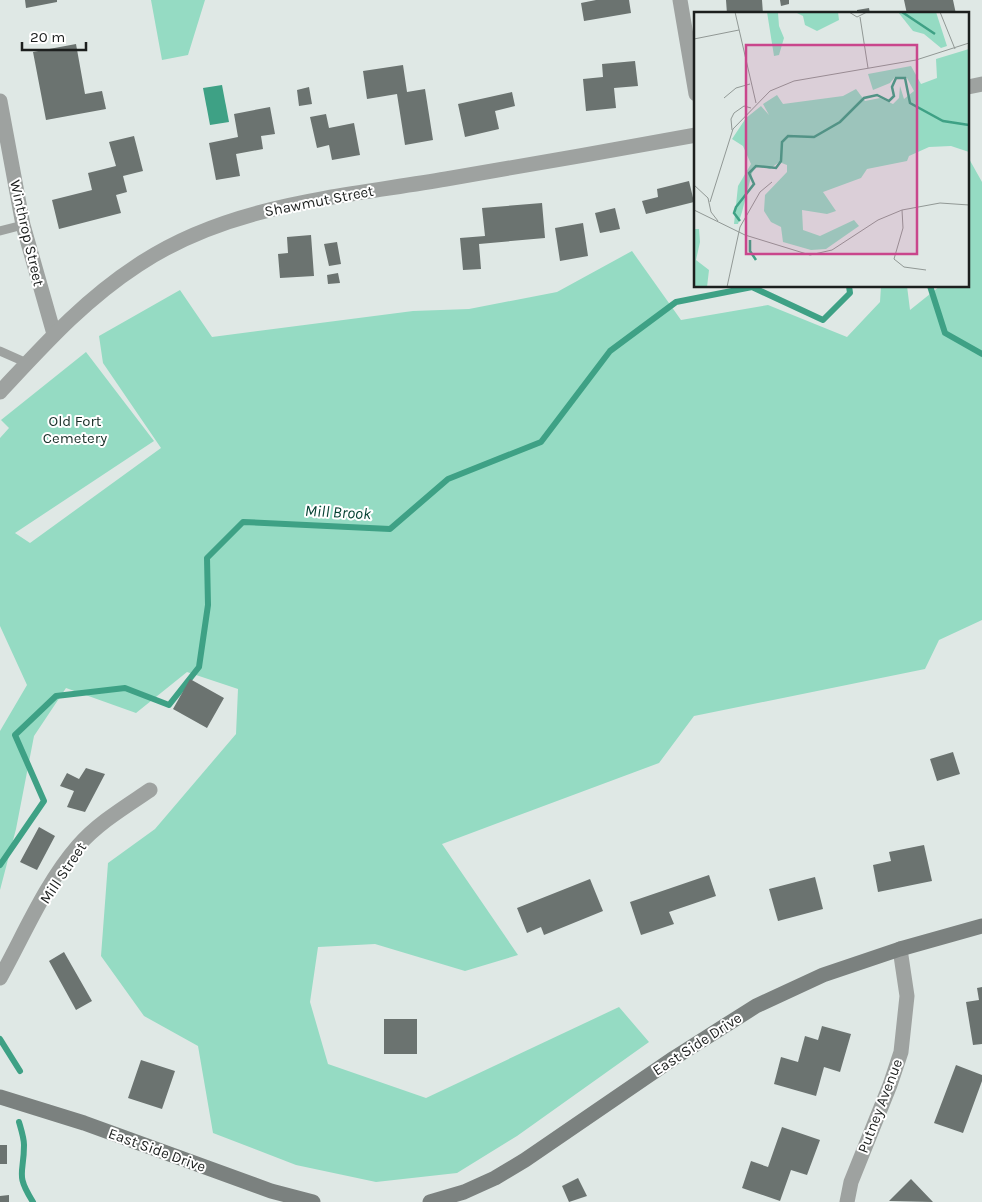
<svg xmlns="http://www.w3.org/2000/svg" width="982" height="1202" font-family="Karla,sans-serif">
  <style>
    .green { fill: #95dbc3 }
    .water { fill: #3ea185 }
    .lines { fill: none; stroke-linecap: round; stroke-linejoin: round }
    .stream { stroke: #3ea185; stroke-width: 6 }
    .building { fill: #6b7370 }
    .service { stroke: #9ea2a0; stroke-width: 9 }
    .minor { stroke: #9ea2a0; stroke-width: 15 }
    .tertiary { stroke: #9ea2a0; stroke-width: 15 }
    .secondary { stroke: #7b817f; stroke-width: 15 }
    .labels { text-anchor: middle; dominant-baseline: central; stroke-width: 4; stroke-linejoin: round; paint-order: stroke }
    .street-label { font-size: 15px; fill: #1c1f1e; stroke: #fff }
    .park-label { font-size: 15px; fill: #182e27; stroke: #fff }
    .water-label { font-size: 16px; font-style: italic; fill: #064233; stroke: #fff }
    .inset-river { fill: none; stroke: #3ea185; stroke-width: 2.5 }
    .inset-road { fill: none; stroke: #919895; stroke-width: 1 }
    .view { fill: #c9468c; fill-opacity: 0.15; stroke: #c9468c; stroke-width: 2.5 }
    .inset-edge { fill: none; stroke: #1c1f1e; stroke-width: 2.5 }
  </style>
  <rect width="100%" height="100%" fill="#dfe8e5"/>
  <!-- green -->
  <path class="green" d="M 151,0 L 205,0 L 188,55 L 162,60 Z
    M 968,157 L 982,182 L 982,620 L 939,640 L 925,669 L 694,716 L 659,763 L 442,844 L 518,955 L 465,971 L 375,944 L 318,947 L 310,1002 L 328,1064 L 426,1098 L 619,1007 L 649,1042 L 517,1136 L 457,1173 L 376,1182 L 296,1165 L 213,1133 L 198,1046 L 144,1016 L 101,956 L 108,863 L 155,829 L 236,734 L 238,689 L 187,672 L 136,713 L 66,688 L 34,736 L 16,829 L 0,890 L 0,731 L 27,685 L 0,626 L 0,438 L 9,428 L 1,420 L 86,352 L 154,441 L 15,533 L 30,543 L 161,448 L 103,363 L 99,336 L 180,290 L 212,337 L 413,311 L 469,309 L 557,292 L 632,251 L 681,320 L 768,305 L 847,337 L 880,302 L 881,286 L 907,286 L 910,310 L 940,286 L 968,286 Z"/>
  <!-- water -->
  <path class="water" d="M 222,85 L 229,122 L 210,125 L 203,88 Z"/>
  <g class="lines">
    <!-- stream -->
    <path class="stream" d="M 930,286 L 945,333 L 982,354
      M 0,865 L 44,801 L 15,735 L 56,696 L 125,688 L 169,705 L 199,667 L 208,605 L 207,558 L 243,522 L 390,529 L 448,479 L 541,442 L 610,351 L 676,302 L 752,287 L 823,320 L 850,293 L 849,286
      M 0,1039 L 20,1071
      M 19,1122 C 21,1129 24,1138 24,1145 C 24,1175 15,1173 33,1202"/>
  </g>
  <!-- building -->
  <path class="building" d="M 25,0 L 57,0 L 57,2 L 26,8 Z
    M 596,0 L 629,0 L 631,13 L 584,21 L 581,3 Z
    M 726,0 L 762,0 L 763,14 L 727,14 Z
    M 780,0 L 789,0 L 789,4 L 781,6 Z
    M 904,0 L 953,0 L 956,14 L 907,14 Z
    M 869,8 L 870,14 L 857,14 L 857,10 Z
    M 76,44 L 85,94 L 102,91 L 106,109 L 46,120 L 33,52 Z
    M 635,61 L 638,86 L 614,88 L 616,108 L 586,111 L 583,79 L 603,77 L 602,64 Z
    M 403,65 L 407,92 L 425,89 L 433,140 L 405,145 L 397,94 L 367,99 L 363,71 Z
    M 309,87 L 312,104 L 299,106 L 297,90 Z
    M 512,92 L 515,106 L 495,111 L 499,129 L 465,137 L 458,104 Z
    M 270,107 L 275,134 L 261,136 L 263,149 L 236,154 L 240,176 L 216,180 L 209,143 L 238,137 L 234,114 Z
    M 326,114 L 329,128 L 354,123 L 360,155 L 332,160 L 329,145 L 317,148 L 310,117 Z
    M 134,136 L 143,171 L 123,176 L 127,192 L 116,195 L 121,213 L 59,229 L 52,200 L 92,190 L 88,173 L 116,166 L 109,142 Z
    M 689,181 L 694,202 L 646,214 L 642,201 L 658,197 L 657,189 Z
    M 542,203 L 545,238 L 479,244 L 481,269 L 463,270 L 460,238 L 485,236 L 482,208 Z
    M 615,208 L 620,229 L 600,233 L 595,213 Z
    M 583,223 L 588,256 L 560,261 L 555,228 Z
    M 311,235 L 314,276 L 280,278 L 278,254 L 288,253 L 287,237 Z
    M 337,242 L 341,264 L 329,266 L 324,244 Z
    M 338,273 L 340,283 L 328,284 L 327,275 Z
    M 190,679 L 224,698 L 207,728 L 173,709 Z
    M 953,752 L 960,774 L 937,781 L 930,759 Z
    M 86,768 L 105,774 L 85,812 L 67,807 L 74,791 L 60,786 L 67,773 L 79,779 Z
    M 39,827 L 55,836 L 37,870 L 20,862 Z
    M 924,845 L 932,881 L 878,892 L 873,865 L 891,861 L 889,852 Z
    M 709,875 L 716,896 L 669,912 L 674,924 L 641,935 L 630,902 Z
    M 815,877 L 823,909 L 778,921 L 769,889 Z
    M 590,879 L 603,911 L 544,935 L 541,927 L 527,933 L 517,908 Z
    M 64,952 L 92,1001 L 76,1010 L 49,961 Z
    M 982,987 L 982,1044 L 973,1045 L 966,1002 L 979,1000 L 977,988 Z
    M 384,1019 L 417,1019 L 417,1054 L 384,1054 Z
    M 822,1026 L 851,1034 L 840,1072 L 824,1067 L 816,1096 L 774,1084 L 781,1057 L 798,1062 L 805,1036 L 818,1040 Z
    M 141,1060 L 175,1071 L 162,1109 L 128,1098 Z
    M 956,1065 L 982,1075 L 982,1081 L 963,1133 L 934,1123 Z
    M 782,1127 L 820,1140 L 807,1175 L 791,1170 L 780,1201 L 742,1188 L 751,1161 L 768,1167 Z
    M 0,1145 L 7,1145 L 7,1164 L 0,1164 Z
    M 578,1178 L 587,1196 L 569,1202 L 562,1186 Z
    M 911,1179 L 933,1202 L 889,1201 Z
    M 9,1195 L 9,1202 L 0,1202 L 0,1196 Z"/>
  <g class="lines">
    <!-- service -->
    <path class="service" d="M 0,231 L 23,225
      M 0,351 L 27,363"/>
    <!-- minor -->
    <path class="minor" d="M 680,0 L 696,94
      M 0,101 L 23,225 L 54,334
      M 0,978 C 24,935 45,884 78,846 C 98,823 125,807 150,790
      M 847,1202 L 851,1182 L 890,1085 L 901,1052 L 907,996 L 900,949"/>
    <!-- tertiary -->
    <path class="tertiary" d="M 968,87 L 982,84
      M 0,392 C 44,345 83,301 138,265 C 229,204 341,197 446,179 C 529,165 613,150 696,135"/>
    <!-- secondary -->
    <path class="secondary" d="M 0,1097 L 84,1123 L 271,1191 L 313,1202
      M 430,1202 L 464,1192 L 495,1178 L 525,1160 L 674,1058 L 756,1006 L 823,975 L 900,949 L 982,926"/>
  </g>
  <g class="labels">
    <!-- street labels -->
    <g class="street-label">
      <text transform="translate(319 201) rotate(-11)">Shawmut Street</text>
      <text transform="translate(27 233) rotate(77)">Winthrop Street</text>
      <text transform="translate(63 873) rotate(-56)">Mill Street</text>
      <text transform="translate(697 1044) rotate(-33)">East Side Drive</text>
      <text transform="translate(880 1106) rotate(-69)">Putney Avenue</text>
      <text transform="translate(157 1150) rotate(20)">East Side Drive</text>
    </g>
    <!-- park labels -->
    <g class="park-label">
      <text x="75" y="421">Old Fort<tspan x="75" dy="17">Cemetery</tspan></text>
    </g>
    <!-- water labels -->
    <g class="water-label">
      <text transform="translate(338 512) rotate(3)">Mill Brook</text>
    </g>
  </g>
  <!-- overview -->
  <g transform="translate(694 12)">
    <rect width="275" height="275" fill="#dfe8e5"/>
    <path d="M 73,0 L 92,0 L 84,1 L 85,14 L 90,26 L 85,43 L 80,44 ZM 101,0 L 144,0 L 145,8 L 123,19 L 111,13 L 109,4 ZM 204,0 L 242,0 L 253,34 L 247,36 L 230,22 L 219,19 ZM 275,37 L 275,140 L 257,134 L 235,135 L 215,144 L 213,149 L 173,157 L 167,166 L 129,180 L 142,199 L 133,202 L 108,198 L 109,218 L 126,224 L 160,208 L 165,214 L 132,237 L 117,238 L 89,230 L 87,215 L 77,210 L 70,199 L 71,183 L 93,160 L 93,153 L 85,150 L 76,157 L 63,153 L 58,161 L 48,200 L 44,212 L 40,212 L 44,174 L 57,152 L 49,134 L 38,127 L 52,106 L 67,94 L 75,103 L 69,92 L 83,83 L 89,92 L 149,84 L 162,77 L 171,89 L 186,86 L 199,92 L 205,86 L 206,74 L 210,87 L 220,79 L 213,66 L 201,65 L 196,71 L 179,78 L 174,62 L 217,54 L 227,72 L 243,66 L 242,47 ZM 0,217 L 5,217 L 6,230 L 2,248 L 15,258 L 13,275 L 0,275 Z" fill="#95dbc3"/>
    <path class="inset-river" d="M 208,0 L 241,22M 46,209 L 40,201 L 42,195 L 60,172 L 55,161 L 62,154 L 82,156 L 87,149 L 88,130 L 94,124 L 120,125 L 146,110 L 170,86 L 183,83 L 195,89 L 200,84 L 198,75 L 202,66 L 211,66 L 216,91 L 249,109 L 275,113M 56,228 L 56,239 L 62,248"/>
    <path class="inset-road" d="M 41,0 L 62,91M 155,0 L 163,5 L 173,0M 246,0 L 261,37M 166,5 L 174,56M 0,27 L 45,18M 30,86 L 42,76 L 56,72M 38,118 L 37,107 L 40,101 L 50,94 L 57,96M 0,173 L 14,186 L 17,200 L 24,209M 16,190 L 39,117 L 76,79 L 100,69 L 222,48 L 275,31M 0,198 L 51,223 L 116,243 L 138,238 L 184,208 L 208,198 L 246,191 L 275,193M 208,198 L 209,216 L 200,247 L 210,255 L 232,258M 33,275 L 46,215 L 66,180 L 78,170"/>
    <path class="view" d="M 52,33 L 223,33 L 223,242 L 52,242 Z"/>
    <rect width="275" height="275" class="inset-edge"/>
  </g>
  <!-- scale -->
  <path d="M22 42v8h64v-8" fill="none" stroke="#1c1f1e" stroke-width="2.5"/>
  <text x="30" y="42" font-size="15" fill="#1c1f1e" stroke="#ffffff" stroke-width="4" paint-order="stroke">20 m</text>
</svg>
